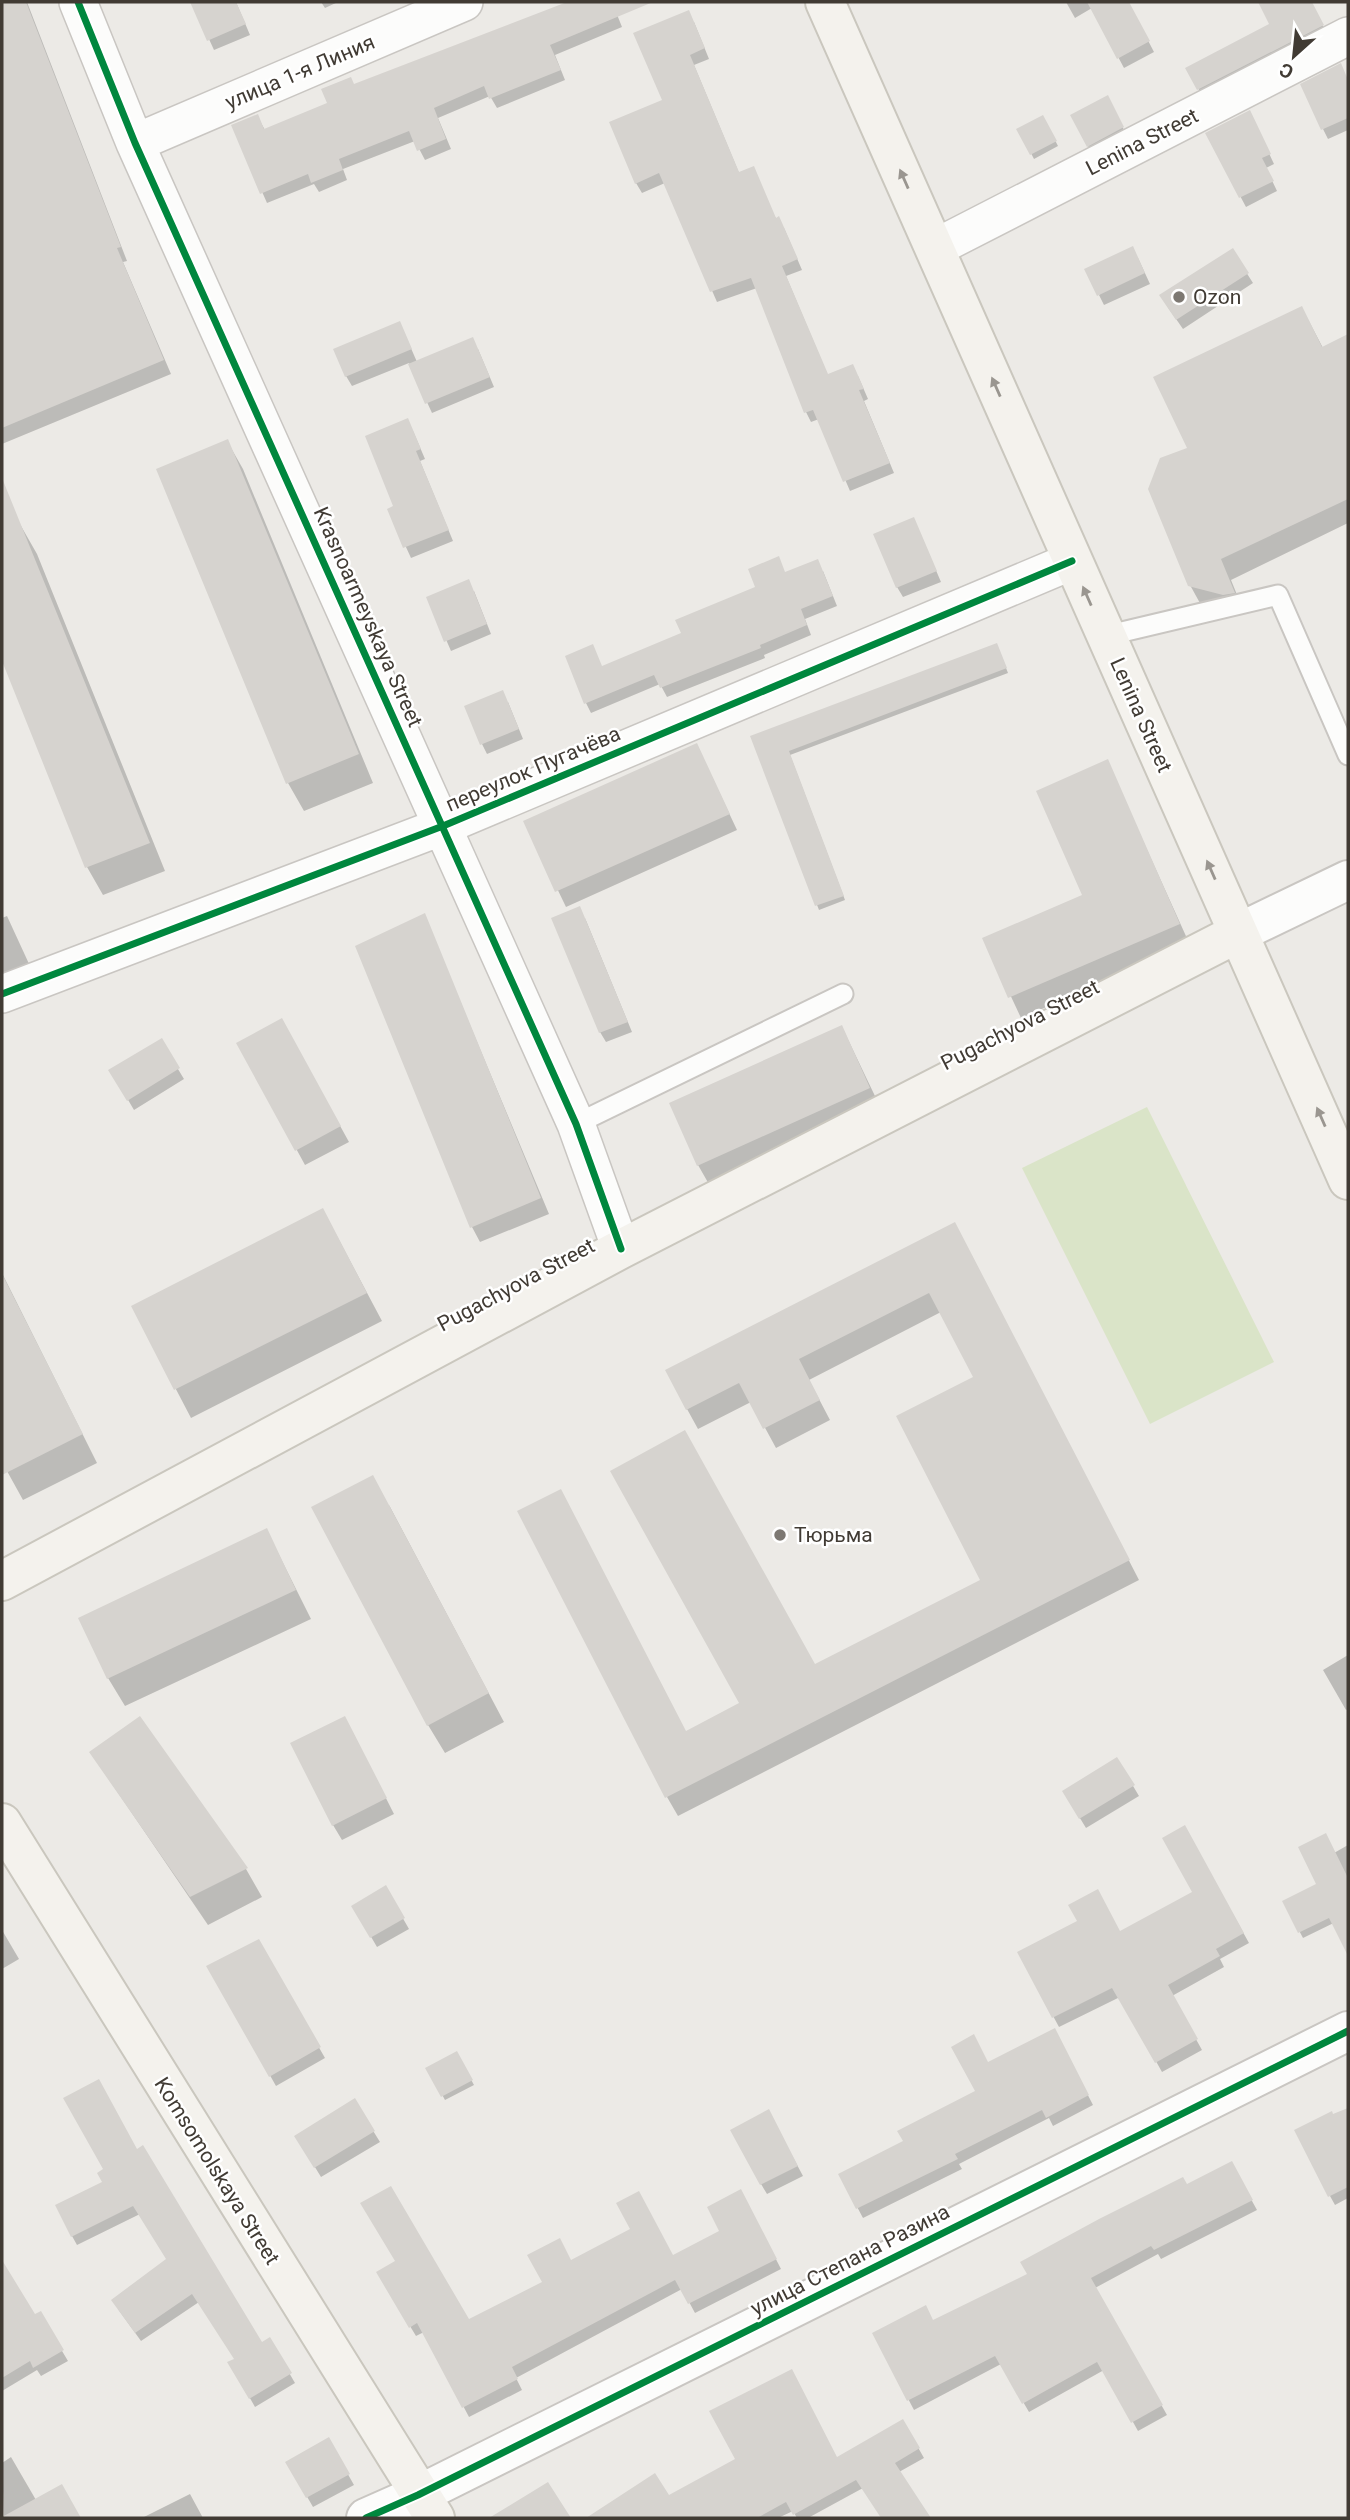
<svg xmlns="http://www.w3.org/2000/svg" width="1350" height="2520" font-family="Roboto,sans-serif">
  <style>
    .green { fill: #dae4c8 }
    .shadow { fill: #0003 }
    .building { fill: #d6d3cf }
    .lines { fill: none; stroke-linecap: round; stroke-linejoin: round }
    .service-casing { stroke: #c9c6c2; stroke-width: 23 }
    .minor-casing { stroke: #c9c6c2; stroke-width: 40 }
    .tertiary-casing { stroke: #c9c6c2; stroke-width: 42 }
    .secondary-casing { stroke: #cac7be; stroke-width: 42 }
    .service { stroke: #fcfcfb; stroke-width: 19 }
    .minor { stroke: #fcfcfb; stroke-width: 37 }
    .tertiary { stroke: #fcfcfb; stroke-width: 38 }
    .secondary { stroke: #f4f2ed; stroke-width: 38 }
    .cycleway-casing { stroke: #fff; stroke-width: 11 }
    .cycleway { stroke: #00873e; stroke-width: 7 }
    .oneway { fill: #9a9690 }
    .poi-dot { fill: #7d7872; stroke: #fff; stroke-width: 2.5 }
    .labels { text-anchor: middle; dominant-baseline: central; stroke-width: 5; stroke-linejoin: round; paint-order: stroke }
    .street-label { font-size: 21px; fill: #413b34; stroke: #fff }
    .poi-label { font-size: 21px; fill: #413b34; stroke: #fff; text-anchor: start }
  </style>
  <rect width="100%" height="100%" fill="#eceae6"/>
  <!-- green -->
  <path class="green" d="M 1147,1107 L 1274,1362 L 1150,1424 L 1022,1168 Z"/>
  <!-- shadow -->
  <path class="shadow" d="M 2,2 L 27,2 L 127,261 L 123,262 L 171,374 L 2,444 Z
    M 192,2 L 236,2 L 250,35 L 214,50 Z
    M 321,2 L 338,2 L 325,8 Z
    M 570,2 L 612,2 L 622,27 L 555,55 L 565,80 L 497,108 L 490,96 L 438,118 L 451,149 L 425,160 L 415,141 L 343,169 L 347,180 L 319,192 L 314,184 L 267,203 L 233,126 L 257,116 L 265,130 L 329,103 L 354,86 Z
    M 1066,2 L 1128,2 L 1154,52 L 1124,68 L 1092,8 L 1075,18 Z
    M 1260,2 L 1309,2 L 1328,35 L 1204,99 L 1187,68 L 1272,25 Z
    M 694,22 L 709,59 L 694,65 L 739,173 L 784,228 L 802,270 L 786,276 L 828,376 L 858,376 L 868,399 L 864,401 L 894,473 L 850,491 L 819,419 L 811,422 L 806,412 L 757,288 L 717,302 L 665,183 L 642,193 L 636,183 Z
    M 1346,75 L 1348,130 L 1328,139 L 1323,129 Z
    M 1113,108 L 1128,138 L 1094,156 L 1088,146 Z
    M 1043,117 L 1058,146 L 1034,159 L 1019,130 Z
    M 1254,121 L 1274,164 L 1266,168 L 1277,191 L 1246,207 L 1207,134 Z
    M 1232,250 L 1253,283 L 1183,329 L 1167,306 Z
    M 1138,258 L 1150,284 L 1104,305 L 1099,295 Z
    M 1302,308 L 1323,348 L 1348,336 L 1348,523 L 1231,580 L 1244,612 L 1201,605 L 1190,585 L 1189,449 Z
    M 400,323 L 417,362 L 478,349 L 494,387 L 432,413 L 409,363 L 352,386 L 346,376 Z
    M 413,431 L 425,459 L 420,461 L 453,541 L 411,558 L 389,510 L 396,507 Z
    M 227,441 L 243,469 L 373,783 L 304,811 L 288,783 Z
    M 914,519 L 941,582 L 903,597 L 897,587 Z
    M 21,526 L 37,554 L 165,871 L 103,895 L 87,867 L 2,656 L 2,533 Z
    M 823,571 L 837,606 L 805,619 L 811,635 L 764,655 L 765,658 L 667,697 L 660,684 L 591,713 L 586,703 L 603,668 L 683,634 L 786,574 Z
    M 474,591 L 491,634 L 451,651 L 428,598 Z
    M 999,650 L 1008,673 L 790,755 L 845,900 L 819,910 L 752,737 Z
    M 508,702 L 523,739 L 487,754 L 482,744 Z
    M 697,745 L 737,830 L 566,907 L 525,822 Z
    M 1107,761 L 1190,945 L 1021,1018 L 984,939 L 1084,896 Z
    M 424,915 L 549,1214 L 480,1242 L 472,1227 Z
    M 7,916 L 36,979 L 2,992 L 2,918 Z
    M 585,918 L 632,1032 L 606,1042 L 600,1032 Z
    M 842,1027 L 885,1117 L 714,1193 L 698,1165 Z
    M 290,1035 L 349,1142 L 305,1165 L 239,1044 Z
    M 161,1041 L 184,1079 L 134,1110 L 111,1071 Z
    M 323,1210 L 382,1321 L 191,1418 L 133,1307 Z
    M 965,1243 L 1139,1580 L 678,1816 L 667,1797 L 686,1733 L 983,1580 L 975,1377 L 941,1312 L 809,1380 L 830,1420 L 776,1448 L 751,1402 L 698,1429 L 687,1409 Z
    M 2,1273 L 97,1463 L 23,1500 L 2,1462 Z
    M 389,1505 L 504,1722 L 445,1753 L 428,1725 Z
    M 267,1531 L 311,1619 L 125,1706 L 108,1678 Z
    M 1348,1655 L 1348,1709 L 1346,1710 L 1323,1670 Z
    M 140,1719 L 246,1869 L 262,1897 L 208,1925 L 91,1753 Z
    M 353,1733 L 394,1814 L 342,1840 L 333,1825 Z
    M 1117,1759 L 1139,1796 L 1086,1828 L 1064,1792 Z
    M 1185,1828 L 1249,1943 L 1220,1959 L 1224,1967 L 1172,1996 L 1202,2050 L 1162,2072 L 1120,1997 L 1059,2027 L 1019,1953 L 1120,1933 L 1194,1893 Z
    M 1348,1845 L 1348,1916 L 1303,1938 L 1284,1902 L 1318,1885 L 1334,1853 Z
    M 385,1887 L 409,1929 L 377,1947 L 353,1906 Z
    M 2,1930 L 19,1959 L 2,1969 Z
    M 258,1941 L 325,2058 L 276,2086 L 209,1967 Z
    M 1059,2039 L 1093,2105 L 1053,2126 L 1049,2118 L 959,2164 L 962,2169 L 863,2218 L 840,2175 L 905,2142 L 977,2092 L 988,2064 Z
    M 457,2054 L 474,2085 L 445,2100 L 428,2069 Z
    M 354,2100 L 380,2142 L 321,2177 L 296,2136 Z
    M 1348,2110 L 1348,2198 L 1335,2205 L 1330,2196 L 1333,2117 Z
    M 774,2122 L 803,2176 L 767,2194 L 761,2184 Z
    M 137,2151 L 261,2345 L 270,2340 L 295,2383 L 255,2407 L 230,2363 L 236,2359 L 199,2302 L 141,2341 L 118,2309 L 168,2260 L 140,2214 L 77,2245 L 72,2236 L 104,2183 Z
    M 1231,2163 L 1257,2210 L 1161,2259 L 1158,2254 L 1095,2288 L 1167,2415 L 1138,2431 L 1104,2370 L 1029,2412 L 1001,2364 L 914,2410 L 874,2334 L 933,2322 L 1029,2275 Z
    M 746,2201 L 781,2269 L 695,2313 L 682,2289 L 516,2378 L 522,2390 L 469,2417 L 424,2332 L 416,2336 L 378,2273 L 469,2322 L 544,2283 L 571,2262 L 673,2257 L 722,2232 Z
    M 2,2263 L 34,2317 L 40,2314 L 68,2361 L 41,2376 L 37,2370 L 2,2391 Z
    M 903,2421 L 924,2458 L 899,2472 L 929,2518 L 883,2518 L 863,2488 L 808,2518 L 797,2518 L 793,2511 L 778,2518 L 627,2518 L 616,2501 L 668,2497 L 837,2459 Z
    M 328,2439 L 354,2485 L 313,2507 L 287,2462 Z
    M 11,2457 L 36,2500 L 62,2486 L 79,2518 L 4,2518 L 2,2463 Z
    M 190,2494 L 203,2518 L 142,2518 Z"/>
  <!-- building -->
  <path class="building" d="M 2,2 L 26,2 L 121,247 L 117,248 L 164,360 L 2,428 Z
    M 190,2 L 236,2 L 246,24 L 207,41 Z
    M 567,2 L 653,2 L 550,45 L 561,70 L 489,99 L 484,86 L 434,108 L 446,139 L 417,151 L 409,131 L 339,159 L 343,170 L 311,183 L 308,174 L 260,194 L 231,125 L 258,114 L 264,129 L 327,103 L 321,89 L 351,77 L 354,84 Z
    M 1087,2 L 1129,2 L 1150,41 L 1117,59 Z
    M 1258,2 L 1312,2 L 1324,25 L 1197,90 L 1185,68 L 1269,24 Z
    M 689,10 L 705,48 L 690,55 L 739,172 L 754,166 L 776,218 L 779,216 L 798,259 L 782,266 L 828,374 L 853,364 L 864,389 L 859,390 L 890,463 L 843,482 L 813,410 L 804,413 L 751,278 L 710,292 L 659,173 L 635,184 L 609,122 L 662,100 L 633,33 Z
    M 1341,63 L 1348,80 L 1348,118 L 1321,130 L 1300,84 Z
    M 1108,95 L 1124,127 L 1087,147 L 1070,115 Z
    M 1250,110 L 1271,154 L 1262,158 L 1274,181 L 1239,198 L 1205,133 Z
    M 1043,115 L 1057,141 L 1030,155 L 1016,129 Z
    M 1133,246 L 1145,273 L 1097,296 L 1084,269 Z
    M 1233,248 L 1249,273 L 1176,320 L 1159,295 Z
    M 1302,306 L 1322,347 L 1348,334 L 1348,499 L 1221,559 L 1235,593 L 1223,595 L 1188,586 L 1148,489 L 1160,458 L 1187,448 L 1153,377 Z
    M 400,321 L 412,349 L 345,377 L 333,349 Z
    M 473,337 L 490,377 L 425,404 L 408,364 Z
    M 408,418 L 421,449 L 416,451 L 449,530 L 403,548 L 387,509 L 393,506 L 365,436 Z
    M 228,439 L 359,754 L 286,784 L 156,469 Z
    M 2,478 L 150,843 L 85,868 L 2,661 Z
    M 914,517 L 937,571 L 896,588 L 873,534 Z
    M 779,556 L 785,572 L 818,559 L 833,596 L 801,609 L 807,625 L 760,645 L 761,648 L 660,688 L 654,675 L 584,704 L 565,656 L 593,644 L 602,666 L 681,633 L 675,620 L 755,587 L 748,569 Z
    M 469,579 L 487,624 L 444,642 L 426,597 Z
    M 997,643 L 1007,668 L 789,751 L 844,896 L 815,906 L 750,736 Z
    M 503,690 L 519,729 L 480,745 L 464,706 Z
    M 697,743 L 730,814 L 555,892 L 523,821 Z
    M 1108,759 L 1180,924 L 1008,998 L 982,938 L 1082,895 L 1036,791 Z
    M 580,906 L 628,1022 L 599,1033 L 551,918 Z
    M 425,913 L 541,1198 L 470,1228 L 355,946 Z
    M 282,1018 L 341,1126 L 295,1151 L 236,1043 Z
    M 842,1025 L 870,1088 L 697,1166 L 669,1103 Z
    M 162,1038 L 180,1068 L 127,1101 L 108,1070 Z
    M 323,1208 L 367,1293 L 174,1390 L 131,1306 Z
    M 955,1222 L 1130,1560 L 665,1798 L 517,1511 L 561,1489 L 686,1731 L 739,1703 L 610,1471 L 685,1430 L 815,1664 L 980,1580 L 896,1416 L 973,1377 L 929,1293 L 799,1359 L 820,1400 L 763,1429 L 739,1383 L 686,1410 L 665,1370 Z
    M 2,1274 L 83,1434 L 2,1475 Z
    M 373,1475 L 489,1693 L 427,1726 L 311,1507 Z
    M 267,1528 L 296,1590 L 107,1679 L 78,1618 Z
    M 140,1716 L 248,1868 L 190,1897 L 89,1752 Z
    M 345,1716 L 387,1798 L 332,1826 L 290,1743 Z
    M 1117,1757 L 1135,1785 L 1079,1819 L 1062,1791 Z
    M 1185,1825 L 1244,1933 L 1216,1949 L 1220,1956 L 1168,1985 L 1198,2039 L 1155,2063 L 1112,1988 L 1052,2018 L 1017,1952 L 1077,1921 L 1068,1905 L 1098,1889 L 1120,1931 L 1192,1892 L 1162,1838 Z
    M 1326,1833 L 1348,1878 L 1348,1956 L 1329,1918 L 1298,1933 L 1282,1901 L 1316,1884 L 1298,1847 Z
    M 386,1885 L 405,1918 L 370,1938 L 351,1906 Z
    M 259,1939 L 321,2047 L 269,2077 L 206,1966 Z
    M 1055,2028 L 1089,2095 L 1046,2118 L 1042,2110 L 955,2154 L 958,2159 L 856,2209 L 838,2174 L 903,2141 L 897,2131 L 975,2091 L 951,2047 L 974,2034 L 988,2062 Z
    M 457,2051 L 473,2080 L 441,2097 L 425,2068 Z
    M 99,2079 L 137,2149 L 143,2145 L 262,2342 L 270,2337 L 292,2373 L 249,2399 L 227,2362 L 234,2359 L 192,2294 L 135,2333 L 111,2300 L 166,2259 L 133,2206 L 71,2237 L 55,2205 L 102,2182 L 97,2173 L 103,2169 L 63,2098 Z
    M 355,2098 L 375,2131 L 314,2168 L 294,2136 Z
    M 1348,2108 L 1348,2187 L 1328,2197 L 1294,2130 L 1332,2111 L 1333,2114 Z
    M 769,2109 L 798,2166 L 760,2185 L 730,2130 Z
    M 1232,2161 L 1253,2200 L 1154,2250 L 1151,2246 L 1091,2278 L 1163,2405 L 1131,2423 L 1097,2362 L 1022,2404 L 995,2356 L 907,2401 L 872,2333 L 926,2305 L 933,2320 L 1027,2274 L 1020,2262 L 1099,2219 L 1183,2177 L 1187,2184 Z
    M 391,2186 L 469,2319 L 542,2282 L 527,2255 L 560,2238 L 571,2260 L 630,2229 L 616,2203 L 639,2191 L 673,2255 L 719,2231 L 707,2207 L 741,2189 L 777,2259 L 688,2304 L 675,2280 L 512,2367 L 518,2379 L 462,2408 L 417,2323 L 409,2328 L 376,2272 L 395,2261 L 360,2203 Z
    M 2,2260 L 35,2314 L 41,2311 L 64,2350 L 33,2368 L 30,2361 L 2,2378 Z
    M 792,2369 L 837,2457 L 903,2419 L 920,2448 L 895,2463 L 931,2518 L 881,2518 L 856,2480 L 793,2515 L 786,2502 L 757,2518 L 586,2518 L 655,2473 L 669,2495 L 735,2459 L 709,2411 Z
    M 329,2437 L 350,2474 L 306,2498 L 285,2462 Z
    M 548,2482 L 571,2518 L 489,2518 Z
    M 62,2484 L 81,2518 L 2,2518 L 2,2517 Z"/>
  <g class="lines">
    <!-- service casing -->
    <g class="service-casing">
      <path id="service" d="M 1105,636 L 1278,595 L 1348,755
        M 576,1124 L 843,994"/>
    </g>
    <!-- minor casing -->
    <g class="minor-casing">
      <path id="minor" d="M 78,2 L 135,143 L 576,1124 L 621,1249
        M 135,143 L 464,2
        M 935,248 L 1348,36
        M 2,994 L 443,826 L 1072,561"/>
    </g>
    <!-- tertiary casing -->
    <g class="tertiary-casing">
      <path id="tertiary" d="M 1238,933 L 1348,880
        M 366,2518 L 418,2495 L 1348,2031"/>
    </g>
    <!-- secondary casing -->
    <g class="secondary-casing">
      <path id="secondary" d="M 825,2 L 1348,1180
        M 2,1581 L 621,1249 L 1238,933
        M 2,1823 L 435,2518"/>
    </g>
    <!-- service -->
    <use href="#service" class="service"/>
    <!-- minor -->
    <use href="#minor" class="minor"/>
    <!-- tertiary -->
    <use href="#tertiary" class="tertiary"/>
    <!-- secondary -->
    <use href="#secondary" class="secondary"/>
    <!-- cycleway casing -->
    <g class="cycleway-casing">
      <path id="cycleway" d="M 78,2 L 135,143 L 576,1124 L 621,1249
        M 2,994 L 443,826 L 1072,561
        M 366,2518 L 418,2495 L 1348,2031"/>
    </g>
    <!-- cycleway -->
    <use href="#cycleway" class="cycleway"/>
  </g>
  <!-- one-way arrows -->
  <defs><path id="oneway-solid" d="M-6-.8H1V-3.2L6.5 0L1 3.2V.8H-6Z" transform="scale(1.75)"/></defs>
  <g class="oneway">
    <use href="#oneway-solid" transform="translate(904 179) rotate(-114)"/>
    <use href="#oneway-solid" transform="translate(996 387) rotate(-114)"/>
    <use href="#oneway-solid" transform="translate(1087 596) rotate(-114)"/>
    <use href="#oneway-solid" transform="translate(1211 870) rotate(-114)"/>
    <use href="#oneway-solid" transform="translate(1321 1117) rotate(-114)"/>
  </g>
  <!-- markers -->
  <g class="poi-dot">
    <circle cx="1179" cy="297" r="7"/>
    <circle cx="780" cy="1535" r="7"/>
  </g>
  <g class="labels">
    <!-- street labels -->
    <g class="street-label">
      <text transform="translate(300 72) rotate(-23)">улица 1-я Линия</text>
      <text transform="translate(1142 142) rotate(-27)">Lenina Street</text>
      <text transform="translate(368 617) rotate(66)">Krasnoarmeyskaya Street</text>
      <text transform="translate(1141 715) rotate(66)">Lenina Street</text>
      <text transform="translate(533 769) rotate(-23)">переулок Пугачёва</text>
      <text transform="translate(1020 1025) rotate(-27)">Pugachyova Street</text>
      <text transform="translate(516 1285) rotate(-28)">Pugachyova Street</text>
      <text transform="translate(217 2171) rotate(58)">Komsomolskaya Street</text>
      <text transform="translate(850 2260) rotate(-27)">улица Степана Разина</text>
    </g>
    <!-- poi labels -->
    <g class="poi-label">
      <text x="1193" y="297">Ozon</text>
      <text x="794" y="1535">Тюрьма</text>
    </g>
  </g>
  <!-- border -->
  <rect width="1350" height="2520" fill="none" stroke="#413b34" stroke-width="7"/>
  <!-- north arrow -->
  <g transform="translate(1294 56) rotate(207)" stroke="#ffffff" stroke-width="5" paint-order="stroke">
  <path d="M0-5L12 26L0 18L-12 26Z" fill="#413b34"/>
  <text y="-10" font-size="19" font-weight="bold" text-anchor="middle" fill="#413b34">С</text>
  </g>
</svg>
